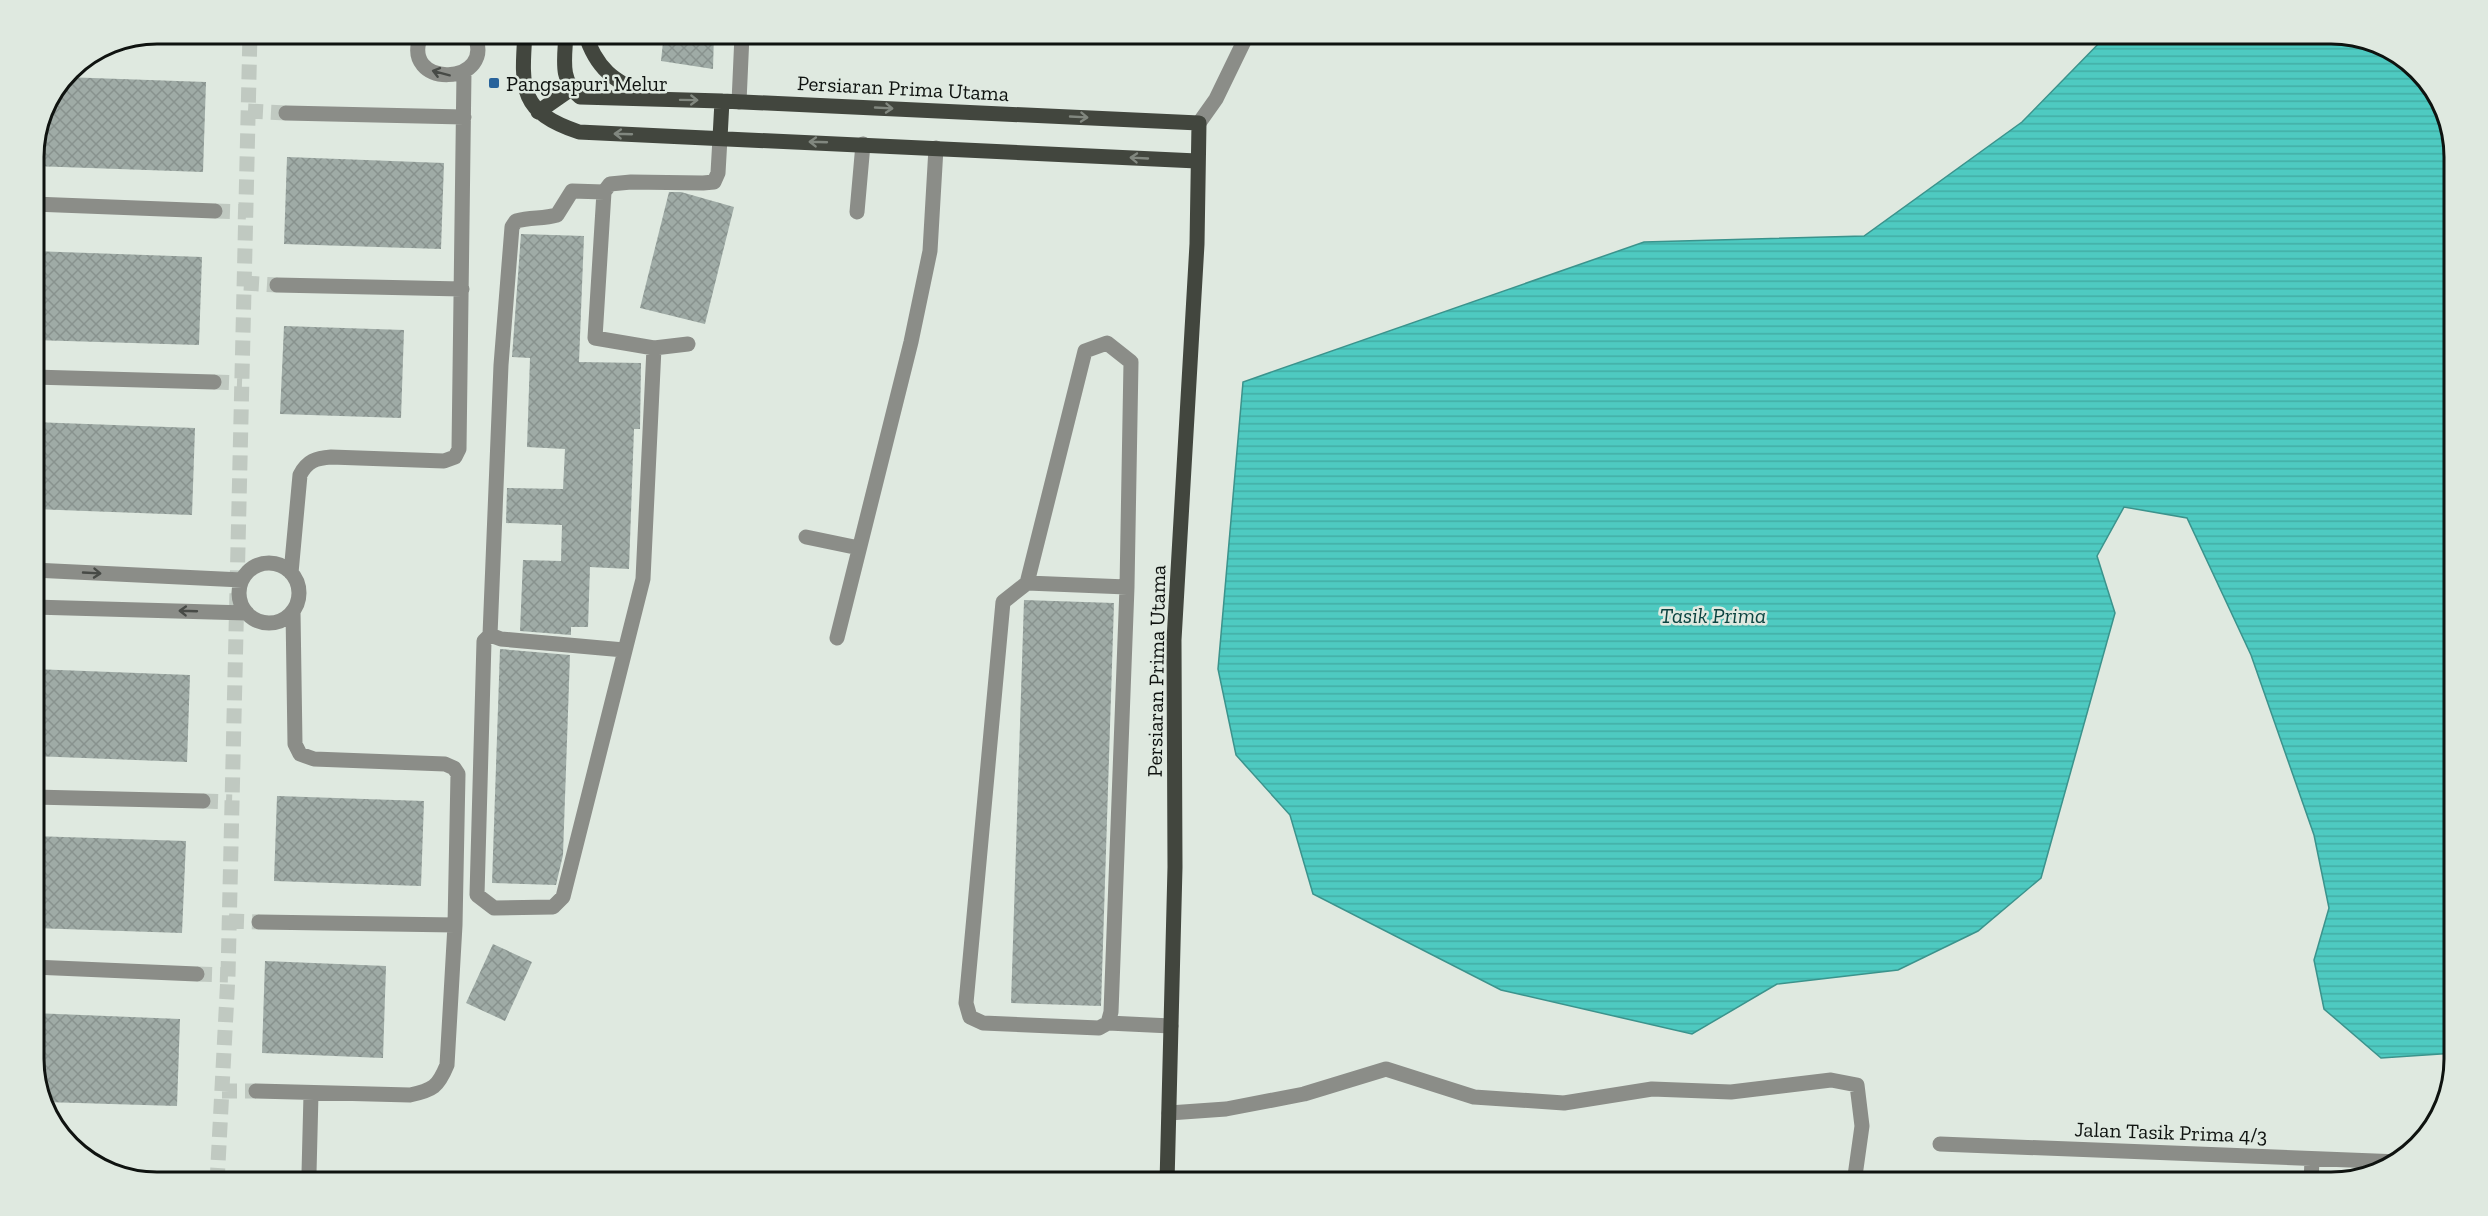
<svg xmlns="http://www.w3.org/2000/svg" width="2488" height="1216" font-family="'Zilla Slab',serif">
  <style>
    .water { fill: url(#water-rules); stroke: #3b938c; stroke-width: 1.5 }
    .building { fill: url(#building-cross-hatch) }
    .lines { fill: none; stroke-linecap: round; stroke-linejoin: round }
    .minor-tunnel { stroke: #c0c9c1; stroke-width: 15; stroke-dasharray: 15 8; stroke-linecap: butt }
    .minor { stroke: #8b8d88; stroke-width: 15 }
    .major { stroke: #42463e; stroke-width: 15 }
    .oneway { stroke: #474a46 }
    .oneway2 { stroke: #81877f }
    .poi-dot { fill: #28639b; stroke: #dfe9e0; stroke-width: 2 }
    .labels { text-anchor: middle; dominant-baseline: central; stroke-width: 5; stroke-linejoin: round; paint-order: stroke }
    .poi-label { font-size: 21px; fill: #0f1310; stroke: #dfe9e0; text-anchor: start }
    .street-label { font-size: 21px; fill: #0f1310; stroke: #dfe9e0 }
    .water-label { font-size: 22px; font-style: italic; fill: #0b4441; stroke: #dfe9e0 }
    .rim { fill: none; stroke: #0f1310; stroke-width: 3 }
  </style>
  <defs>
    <pattern id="water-rules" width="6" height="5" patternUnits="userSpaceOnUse" patternTransform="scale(1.5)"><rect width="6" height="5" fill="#4ecac1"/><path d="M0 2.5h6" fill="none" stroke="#43ada5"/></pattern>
    <pattern id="building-cross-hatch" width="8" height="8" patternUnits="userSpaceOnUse" patternTransform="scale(1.5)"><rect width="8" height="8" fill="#9faba6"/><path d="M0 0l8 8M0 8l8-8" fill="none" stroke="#88928e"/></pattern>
  </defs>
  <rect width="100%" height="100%" fill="#dfe9e0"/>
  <!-- water -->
  <path class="water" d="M 2109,33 L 2332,33 L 2386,46 L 2434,88 L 2455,149 L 2455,1053 L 2381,1058 L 2324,1009 L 2314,960 L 2329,908 L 2314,835 L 2251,655 L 2187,518 L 2124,507 L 2097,556 L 2115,613 L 2041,878 L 1978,931 L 1898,970 L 1777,984 L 1692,1034 L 1501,990 L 1313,894 L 1290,815 L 1236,755 L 1218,669 L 1243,382 L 1644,242 L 1864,236 L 2022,122 Z"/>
  <!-- building -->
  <path class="building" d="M 664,33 L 714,33 L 713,69 L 661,61 Z
    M 64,77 L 206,82 L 203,172 L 33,166 L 33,149 L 43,109 Z
    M 287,157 L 444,163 L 441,249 L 284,244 Z
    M 669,192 L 681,192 L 734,207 L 705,324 L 640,308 Z
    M 521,234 L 584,236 L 579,362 L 641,363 L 640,429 L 634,429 L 629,569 L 590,567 L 588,627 L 571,627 L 571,635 L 520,631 L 523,560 L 561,561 L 562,525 L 506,523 L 507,488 L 563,489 L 565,449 L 527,447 L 530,358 L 512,357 Z
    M 33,251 L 202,257 L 199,345 L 33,340 Z
    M 284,326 L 404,330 L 401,418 L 280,414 Z
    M 33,422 L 195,428 L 192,515 L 33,509 Z
    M 1024,600 L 1114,603 L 1101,1006 L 1011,1003 Z
    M 500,649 L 570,655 L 563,855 L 556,885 L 492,883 Z
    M 33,669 L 190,675 L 187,762 L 33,756 Z
    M 277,796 L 424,801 L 421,886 L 274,881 Z
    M 33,836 L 186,841 L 182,933 L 33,928 Z
    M 493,944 L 532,962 L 505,1021 L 466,1003 Z
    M 265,961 L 386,966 L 383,1058 L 262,1053 Z
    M 33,1013 L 180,1019 L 177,1106 L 45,1102 L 33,1068 Z"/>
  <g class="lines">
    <!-- minor-tunnel -->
    <path class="minor-tunnel" d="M 248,111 L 286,113
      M 215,211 L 246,212
      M 244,283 L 277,285
      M 214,382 L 242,383
      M 203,801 L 232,802
      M 229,921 L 259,922
      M 197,974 L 228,975
      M 222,1091 L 256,1091
      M 217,1183 L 228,975 L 250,33"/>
    <!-- minor -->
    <path class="minor" d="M 422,33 C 396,91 501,86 473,33
      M 739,102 L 742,35
      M 286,113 L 464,117
      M 1199,123 L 1216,99 L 1248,33
      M 604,192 L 572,191 L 557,215 C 543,219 531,217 516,221 L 512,227 L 501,365 L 490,635 L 501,639 L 624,650
      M 33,204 L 215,211
      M 857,212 L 863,144
      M 277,285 L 462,289
      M 688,344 L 654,348 L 595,338 L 604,192 L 610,184 L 631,182 L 703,183 L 714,182 L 718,173 L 720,138
      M 33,377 L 214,382
      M 806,537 L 859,548
      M239 593a30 30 0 1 1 60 0a30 30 0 1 1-60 0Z
      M 33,570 L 242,580
      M 291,573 L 300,475 C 307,461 316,458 331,457 L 444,461 L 455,457 L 459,449 L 464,72
      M 1027,583 L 1127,587
      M 33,607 L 247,613
      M 490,635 L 484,641 L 477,895 L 494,908 L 553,907 L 563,897 L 643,579 L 654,348
      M 837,638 L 911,342 L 930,251 L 936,148
      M 33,797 L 203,801
      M 259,922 L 455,925 L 458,774 L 454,768 L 445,764 L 314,759 L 300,754 L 295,744 L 293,611
      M 33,967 L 197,974
      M 1108,1023 L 1111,1012 L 1127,587 L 1131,362 L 1107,343 L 1085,351 L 1027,583 L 1003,602 L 966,1003 L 970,1017 L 983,1023 L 1099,1028 L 1108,1023 L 1171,1026
      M 256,1091 L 410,1095 C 433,1090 438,1087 447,1065 L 455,925
      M 1169,1113 L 1226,1109 L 1304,1094 L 1386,1069 L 1474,1097 L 1564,1103 L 1652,1089 L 1731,1092 L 1831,1080 L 1857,1085 L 1862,1126 L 1854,1183
      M 1940,1144 L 2400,1162
      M 309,1173 L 311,1094
      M 2311,1183 L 2312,1159"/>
    <!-- major -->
    <path class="major" d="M 525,33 C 521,90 520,112 579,132 L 1197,161
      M 566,33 C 565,58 559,80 580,97 L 722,101 L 1199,123 L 1197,244 L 1174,640 L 1175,867 L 1167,1183
      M 585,33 C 596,69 614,81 647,96
      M 538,112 L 571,89
      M 720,138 L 722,101"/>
  </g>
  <!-- one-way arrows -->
  <defs><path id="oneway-shaft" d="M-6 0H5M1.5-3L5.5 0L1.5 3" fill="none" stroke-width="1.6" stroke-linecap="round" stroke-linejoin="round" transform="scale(1.5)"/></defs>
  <g class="oneway">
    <use href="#oneway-shaft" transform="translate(441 73) rotate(-165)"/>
    <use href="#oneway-shaft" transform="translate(92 573) rotate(3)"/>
    <use href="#oneway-shaft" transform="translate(188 611) rotate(-178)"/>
  </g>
  <g class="oneway2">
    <use href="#oneway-shaft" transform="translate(689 100) rotate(1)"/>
    <use href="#oneway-shaft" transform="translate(884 108) rotate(3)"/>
    <use href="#oneway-shaft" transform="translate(1079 117) rotate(3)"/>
    <use href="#oneway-shaft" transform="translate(623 134) rotate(-178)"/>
    <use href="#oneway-shaft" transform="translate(818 142) rotate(-178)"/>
    <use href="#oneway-shaft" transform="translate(1139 158) rotate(-177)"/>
  </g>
  <!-- markers -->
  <rect class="poi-dot" x="488" y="77" width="12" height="12" rx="3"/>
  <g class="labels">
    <!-- poi labels -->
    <g class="poi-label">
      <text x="506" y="83">Pangsapuri Melur</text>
    </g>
    <!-- street labels -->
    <g class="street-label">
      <text transform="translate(903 88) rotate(3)">Persiaran Prima Utama</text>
      <text transform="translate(1156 671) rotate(-89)">Persiaran Prima Utama</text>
      <text transform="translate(2171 1132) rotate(2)">Jalan Tasik Prima 4/3</text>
    </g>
    <!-- water labels -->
    <g class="water-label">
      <text x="1713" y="615">Tasik Prima</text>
    </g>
  </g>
  <!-- crop -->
  <path d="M0 0H2488V1216H0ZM157 44H2331A113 113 0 0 1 2444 157V1059A113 113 0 0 1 2331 1172H157A113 113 0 0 1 44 1059V157A113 113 0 0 1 157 44Z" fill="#dfe9e0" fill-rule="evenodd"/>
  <path class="rim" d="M157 44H2331A113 113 0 0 1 2444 157V1059A113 113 0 0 1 2331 1172H157A113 113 0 0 1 44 1059V157A113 113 0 0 1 157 44Z"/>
</svg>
